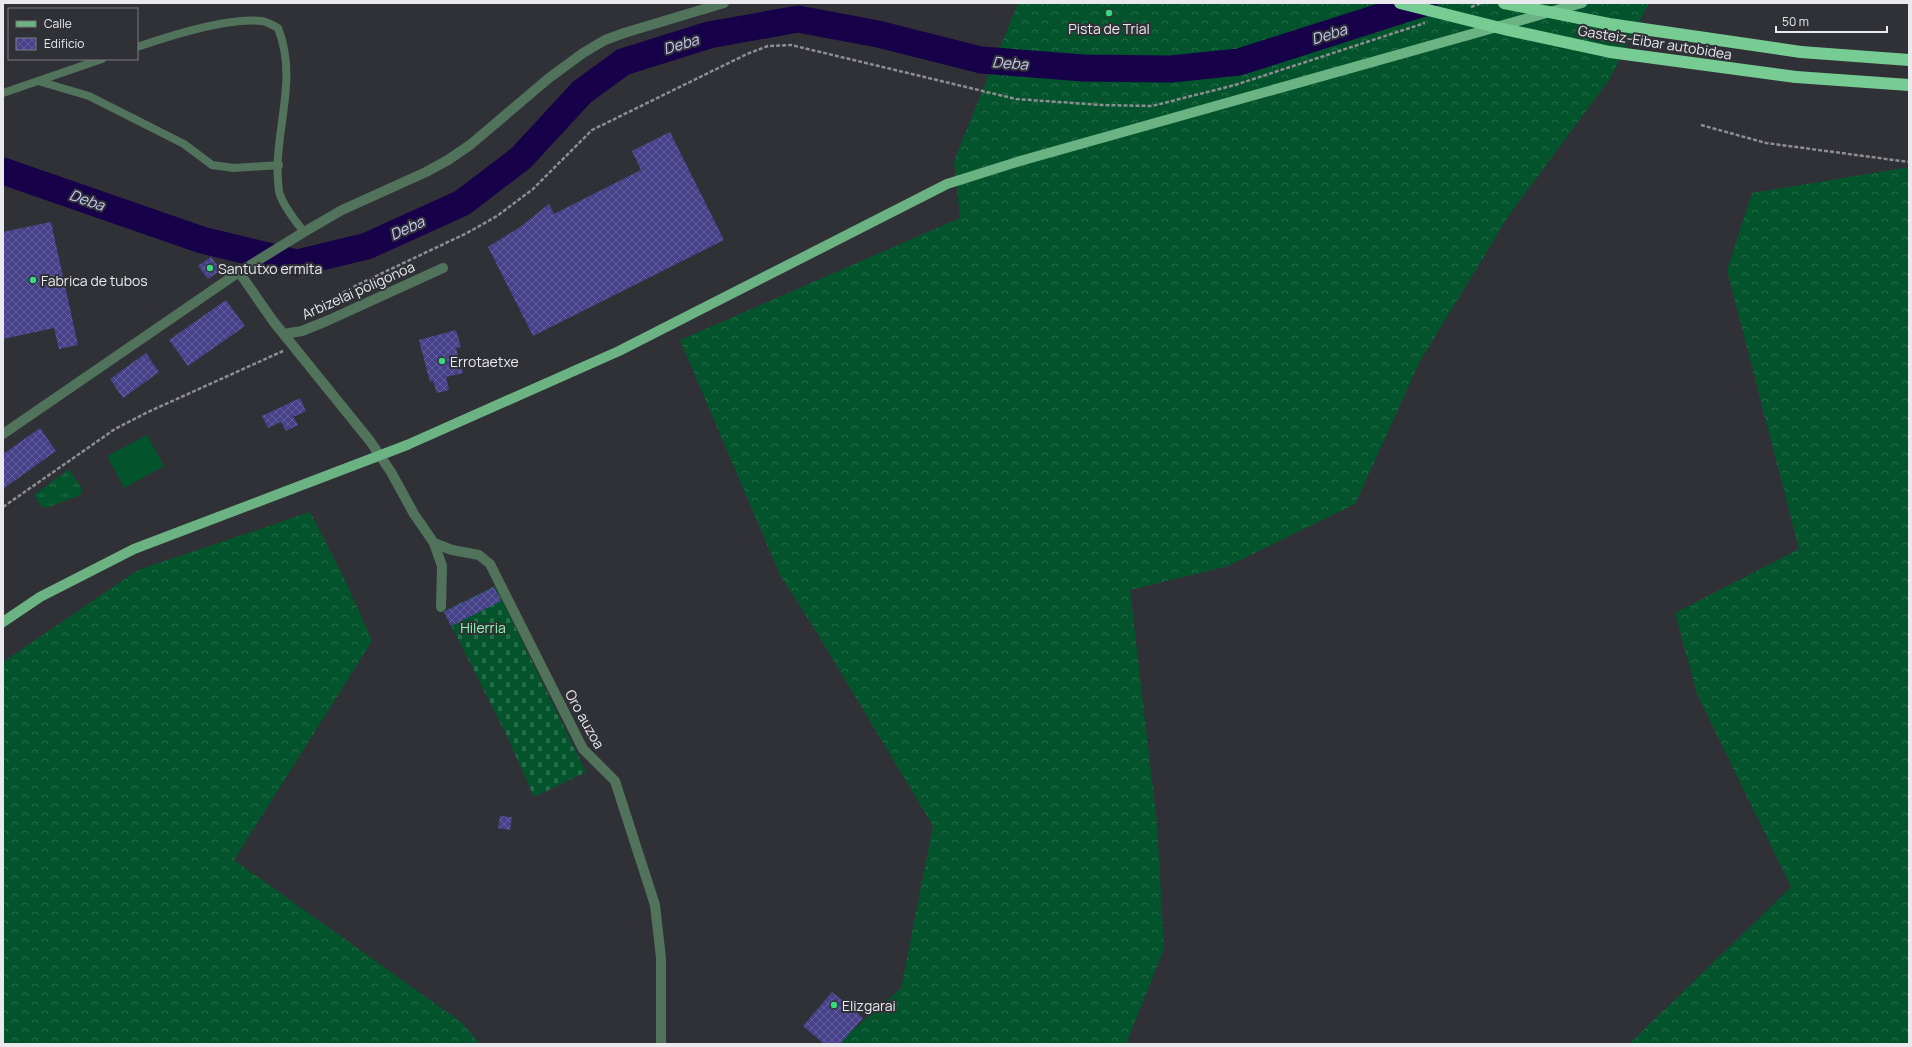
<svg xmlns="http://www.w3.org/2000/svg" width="1912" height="1047" font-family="Manrope,sans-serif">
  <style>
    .grass { fill: #03542c }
    .forest { fill: url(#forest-crowns) }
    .cemetery { fill: url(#cemetery-stones) }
    .park { fill: url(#park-tufts) }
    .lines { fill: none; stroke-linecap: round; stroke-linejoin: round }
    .river { stroke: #170249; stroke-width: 27 }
    .building { fill: url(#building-cross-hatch) }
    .path { stroke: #8d8d92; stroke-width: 2.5; stroke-dasharray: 4 2; stroke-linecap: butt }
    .service { stroke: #51735b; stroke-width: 8 }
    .minor { stroke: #51735b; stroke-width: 10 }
    .tertiary { stroke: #51735b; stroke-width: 10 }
    .primary { stroke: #6cb384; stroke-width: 10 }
    .motorway { stroke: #76cc93; stroke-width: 12 }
    .primary-bridge { stroke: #6cb384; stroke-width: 10 }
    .motorway-bridge { stroke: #76cc93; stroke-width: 12 }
    .poi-dot { fill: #38d880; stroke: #303137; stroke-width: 1.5 }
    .labels { text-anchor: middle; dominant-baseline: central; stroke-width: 4; stroke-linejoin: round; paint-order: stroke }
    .poi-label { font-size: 14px; fill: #eaeaee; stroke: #303137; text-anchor: start }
    .street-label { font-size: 14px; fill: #eaeaee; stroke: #303137 }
    .park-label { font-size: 14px; fill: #8bfdb3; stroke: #303137 }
    .water-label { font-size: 15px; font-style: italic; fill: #c9caf4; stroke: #303137 }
  </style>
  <defs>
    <pattern id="forest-crowns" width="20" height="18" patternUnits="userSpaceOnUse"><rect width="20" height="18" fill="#03542c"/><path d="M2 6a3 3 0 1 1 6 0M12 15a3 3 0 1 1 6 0" fill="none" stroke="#286d4b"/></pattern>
    <pattern id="cemetery-stones" width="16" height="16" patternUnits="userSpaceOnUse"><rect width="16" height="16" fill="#03542c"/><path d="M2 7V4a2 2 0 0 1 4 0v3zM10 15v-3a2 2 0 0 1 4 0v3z" fill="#286d4b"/></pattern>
    <pattern id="park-tufts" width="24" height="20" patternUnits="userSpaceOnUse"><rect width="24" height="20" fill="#03542c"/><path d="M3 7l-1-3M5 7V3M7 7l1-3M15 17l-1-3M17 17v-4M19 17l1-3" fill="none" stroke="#286d4b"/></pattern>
    <pattern id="building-cross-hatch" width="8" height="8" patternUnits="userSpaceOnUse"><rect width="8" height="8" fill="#47418a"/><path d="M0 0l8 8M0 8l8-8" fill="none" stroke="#625d9b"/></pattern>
  </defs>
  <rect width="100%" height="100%" fill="#303137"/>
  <!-- grass -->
  <path class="grass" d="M 147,435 L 164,466 L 124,488 L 107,456 Z"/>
  <!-- forest -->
  <path class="forest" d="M 1018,3 L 1649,3 L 1609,80 L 1509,215 L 1420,361 L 1355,504 L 1228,566 L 1130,590 L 1157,824 L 1164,949 L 1126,1044 L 837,1044 L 901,988 L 933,826 L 814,628 L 780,575 L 680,340 L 960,218 L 954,161 Z
    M 1909,167 L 1909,1044 L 1629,1044 L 1791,887 L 1697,694 L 1675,613 L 1799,549 L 1727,270 L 1752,193 Z
    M 310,512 L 345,580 L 372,641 L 234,860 L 461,1022 L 480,1044 L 3,1044 L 3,662 L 138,570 Z"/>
  <!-- cemetery -->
  <path class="cemetery" d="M 495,586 L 586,772 L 534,797 L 507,736 L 444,611 Z"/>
  <!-- park -->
  <path class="park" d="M 69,469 L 82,489 L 82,493 L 78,496 L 46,508 L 41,506 L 34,495 Z"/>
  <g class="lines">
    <!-- river -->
    <path class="river" d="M 3,171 L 202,240 L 297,263 L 367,246 L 462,203 L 521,158 L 582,92 L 623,62 L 709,35 L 798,19 L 878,34 L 981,60 L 1083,68 L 1171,69 L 1239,62 L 1424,3"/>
  </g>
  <!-- building -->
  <path class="building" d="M 670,132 L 724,240 L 533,336 L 488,247 L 520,227 L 549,204 L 554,214 L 641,170 L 632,151 Z
    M 51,222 L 78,345 L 59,349 L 54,328 L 3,339 L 3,232 Z
    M 211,257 L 221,270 L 208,279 L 198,266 Z
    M 226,300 L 245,326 L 188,366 L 169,340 Z
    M 456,330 L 461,347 L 456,348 L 463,373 L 446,377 L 449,390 L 437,393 L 433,381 L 430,382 L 419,340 Z
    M 146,353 L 159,372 L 123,398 L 110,379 Z
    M 300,398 L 306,411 L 293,417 L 298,425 L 286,431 L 281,422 L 268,428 L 262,416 Z
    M 40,428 L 56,451 L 3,489 L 3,454 Z
    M 494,587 L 501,601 L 451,626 L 444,612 L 447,610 Z
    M 500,816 L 512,817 L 510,830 L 498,828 Z
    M 832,992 L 863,1018 L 840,1044 L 824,1044 L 803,1026 Z"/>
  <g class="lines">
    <!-- path -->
    <path class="path" d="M 1471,7 L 1481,3
      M 1701,125 L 1766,143 L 1909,162
      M 312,315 L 310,311 L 357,285 L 467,233 L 497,216 L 533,189 L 592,130 L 747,54 L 768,46 L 791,45 L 1016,99 L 1102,105 L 1152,106 L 1235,85 L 1425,23
      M 3,507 L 115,429 L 148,412 L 283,351"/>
    <!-- service -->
    <path class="service" d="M 137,47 C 169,36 228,17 261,21 C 267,21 273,26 278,28 C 300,83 271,135 279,191 C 281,203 296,222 304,232
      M 38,81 L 89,96 L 184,144 L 212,165 L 234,168 L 279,165
      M 3,93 L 102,59"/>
    <!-- minor -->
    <path class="minor" d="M 239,272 L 273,321 L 370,441 L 391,472 L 414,514 L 434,543 L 442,566 L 441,607
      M 284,334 L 302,331 L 329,320 L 443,268
      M 434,543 L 452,550 L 479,555 L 490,564 L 583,749 L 615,781 L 655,905 L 661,958 L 661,1044"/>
    <!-- tertiary -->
    <path class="tertiary" d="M 3,434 L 239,272 L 304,232 L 342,210 L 426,172 L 448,160 L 470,145 L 549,78 L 583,53 L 605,40 L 624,33 L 724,3"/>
    <!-- primary -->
    <path class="primary" d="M 407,445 L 619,351 L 947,184 L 1020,161 L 1582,3
      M 3,622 L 40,597 L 134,549 L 352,466"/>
    <!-- motorway -->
    <path class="motorway" d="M 1801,52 L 1909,60
      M 1796,77 L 1909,85"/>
    <!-- primary-bridge -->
    <path class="primary-bridge" d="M 352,466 L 407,445"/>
    <!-- motorway-bridge -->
    <path class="motorway-bridge" d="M 1400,3 L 1508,30 L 1610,52 L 1796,77
      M 1504,3 L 1609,24 L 1801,52"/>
  </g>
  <!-- markers -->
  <g class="poi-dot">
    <circle cx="1109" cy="13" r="4"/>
    <circle cx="210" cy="268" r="4"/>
    <circle cx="33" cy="280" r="4"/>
    <circle cx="442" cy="361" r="4"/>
    <circle cx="834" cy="1005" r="4"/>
  </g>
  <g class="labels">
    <!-- poi labels -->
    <g class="poi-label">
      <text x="1109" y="28" text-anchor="middle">Pista de Trial</text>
      <text x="218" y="268">Santutxo ermita</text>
      <text x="41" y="280">Fabrica de tubos</text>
      <text x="450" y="361">Errotaetxe</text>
      <text x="842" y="1005">Elizgarai</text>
    </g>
    <!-- street labels -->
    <g class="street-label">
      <text transform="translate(1655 42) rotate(9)">Gasteiz-Eibar autobidea</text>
      <text transform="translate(358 290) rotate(-24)">Arbizelai poligonoa</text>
      <text transform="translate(585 719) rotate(61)">Oro auzoa</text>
    </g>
    <!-- park labels -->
    <g class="park-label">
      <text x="483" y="627">Hilerria</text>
    </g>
    <!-- water labels -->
    <g class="water-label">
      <text transform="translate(1329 34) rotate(-18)">Deba</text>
      <text transform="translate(681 44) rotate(-17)">Deba</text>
      <text transform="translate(1010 63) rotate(4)">Deba</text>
      <text transform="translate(87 200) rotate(19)">Deba</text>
      <text transform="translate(407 228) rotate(-25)">Deba</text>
    </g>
  </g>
  <!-- border -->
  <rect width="1912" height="1047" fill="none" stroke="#eaeaee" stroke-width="8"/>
  <!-- legend -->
  <rect x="8" y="8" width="130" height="52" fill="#303137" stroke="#7a7b80"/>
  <rect x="16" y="21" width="20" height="6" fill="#6cb384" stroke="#7a7b80"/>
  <text x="44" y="28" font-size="12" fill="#eaeaee">Calle</text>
  <rect x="16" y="38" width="20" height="12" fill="url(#building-cross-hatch)" stroke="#7a7b80"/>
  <text x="44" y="48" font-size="12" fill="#eaeaee">Edificio</text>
  <!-- scale -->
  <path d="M1776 26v6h111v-6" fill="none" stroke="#eaeaee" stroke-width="2"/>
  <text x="1782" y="26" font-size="12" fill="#eaeaee" stroke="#303137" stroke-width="3" paint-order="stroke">50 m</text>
</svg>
